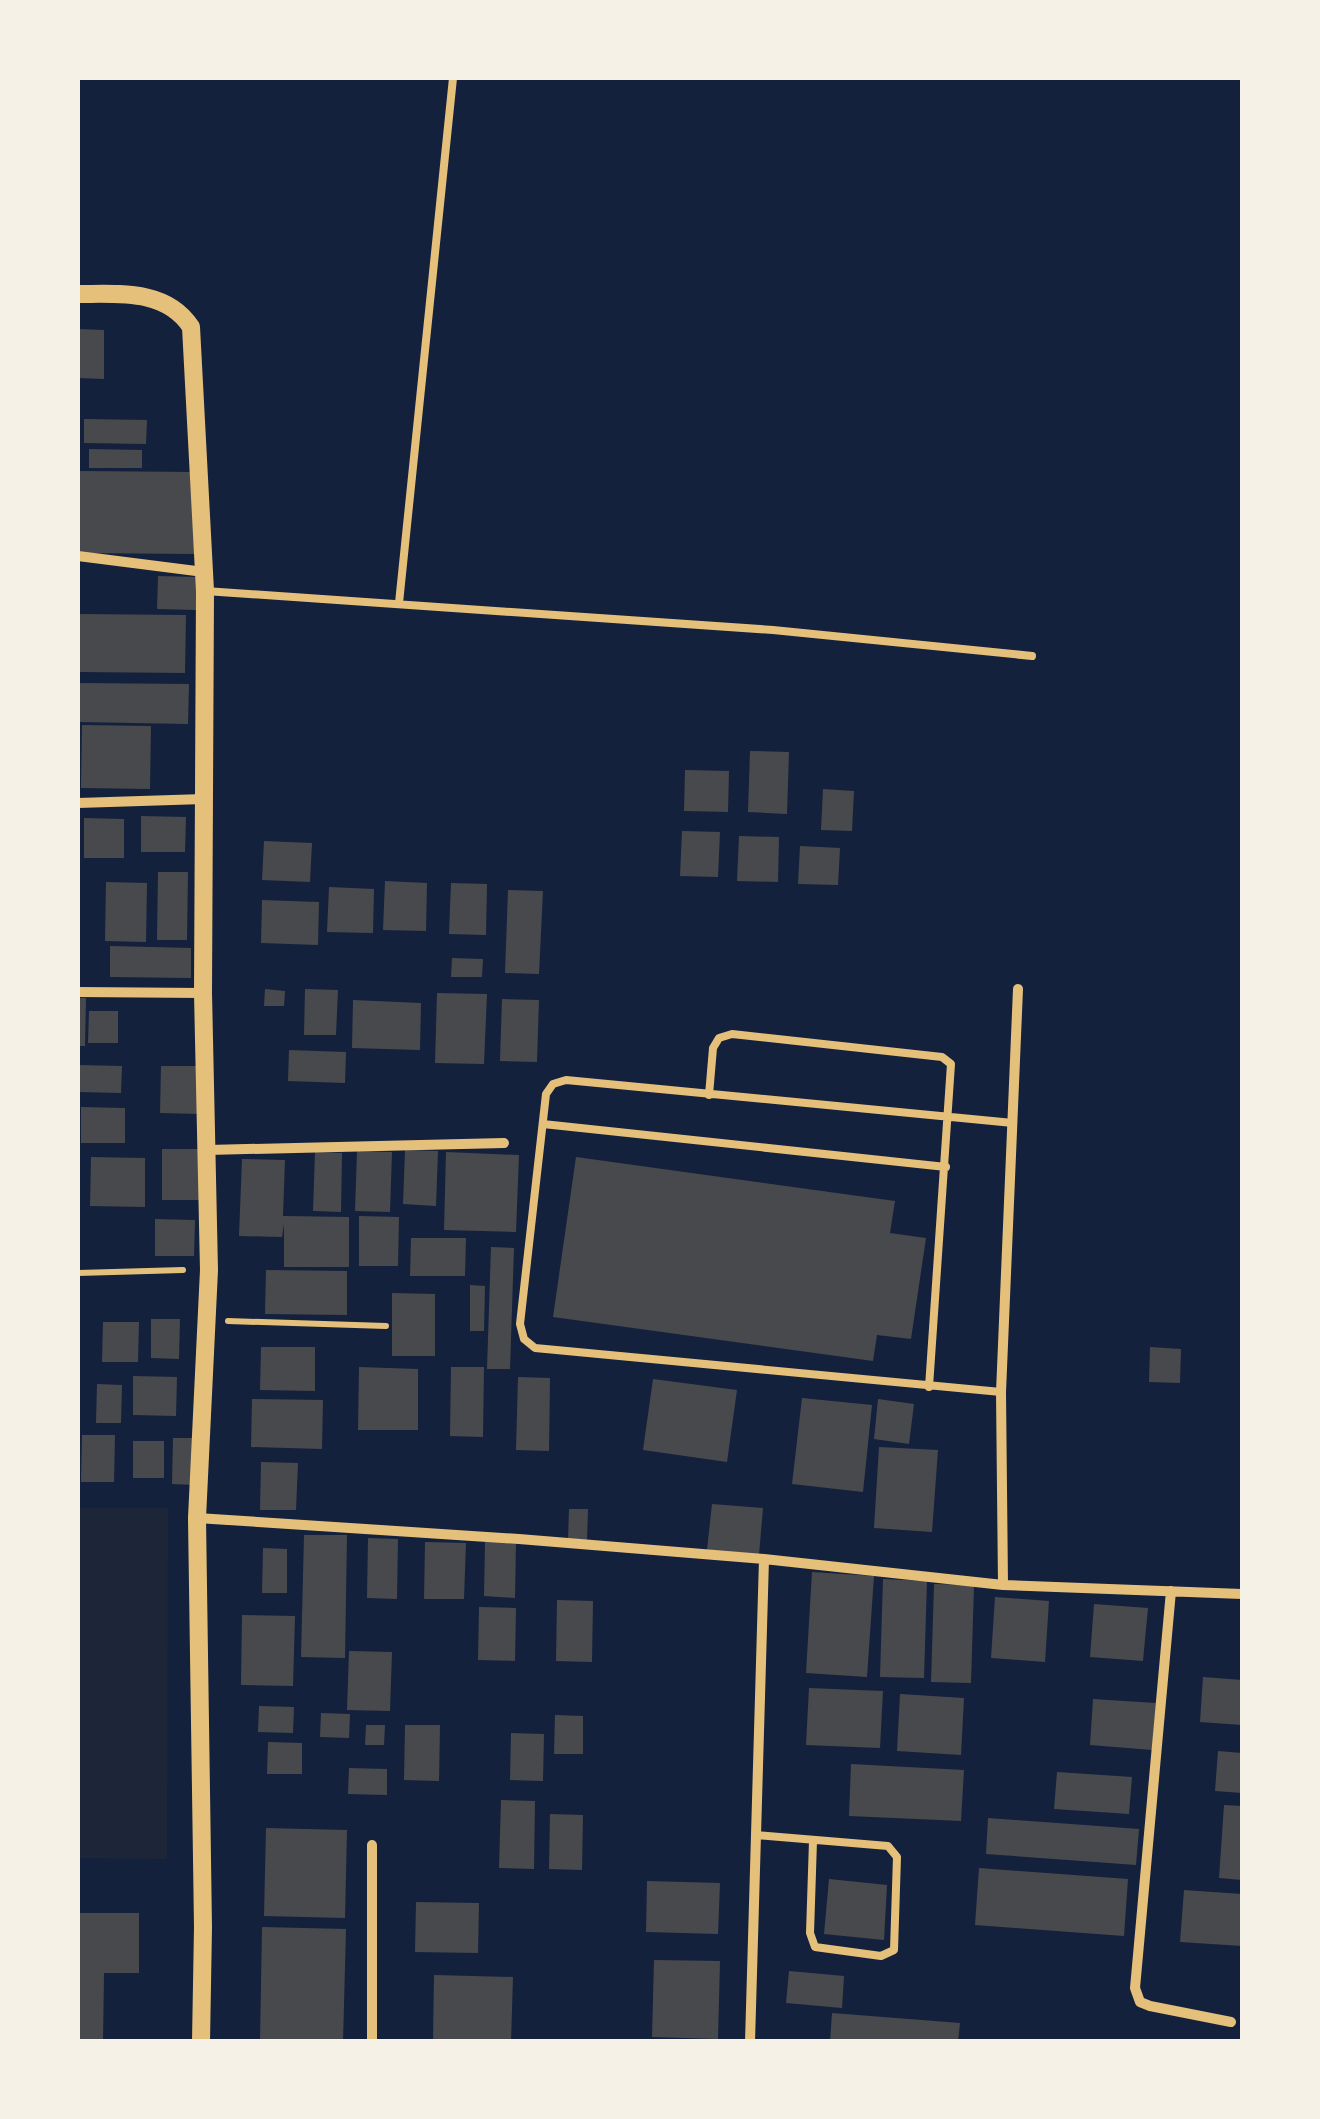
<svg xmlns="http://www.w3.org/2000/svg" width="1320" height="2119" font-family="Roboto,sans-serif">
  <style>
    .green { fill: #1d2539 }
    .building { fill: #48494c }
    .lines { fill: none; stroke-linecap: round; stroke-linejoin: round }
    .path { stroke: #e5c07b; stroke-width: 6 }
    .service { stroke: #e5c07b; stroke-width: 8 }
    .minor { stroke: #e5c07b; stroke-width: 10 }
    .tertiary { stroke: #e5c07b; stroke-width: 18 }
  </style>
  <rect width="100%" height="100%" fill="#14213d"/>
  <!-- green -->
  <path class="green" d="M 78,1508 L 168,1508 L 167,1859 L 78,1858 Z"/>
  <!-- building -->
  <path class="building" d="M 78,329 L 104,330 L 104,379 L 78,378 Z
    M 84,419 L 147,420 L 146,444 L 84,443 Z
    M 89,449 L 142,450 L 142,468 L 89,468 Z
    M 78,471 L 196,472 L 195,554 L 78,553 Z
    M 158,576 L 196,577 L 196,610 L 157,609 Z
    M 78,614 L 186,615 L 185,673 L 78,672 Z
    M 78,683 L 189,684 L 188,724 L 78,722 Z
    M 82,725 L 151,726 L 150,789 L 81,788 Z
    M 750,751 L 789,752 L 787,814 L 748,812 Z
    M 685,770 L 729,771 L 728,812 L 684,811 Z
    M 823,789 L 854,791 L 852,831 L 821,830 Z
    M 141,816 L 186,817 L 185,852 L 141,852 Z
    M 84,818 L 124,819 L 124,858 L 84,858 Z
    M 682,831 L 720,832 L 718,877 L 680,876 Z
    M 739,836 L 779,837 L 778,882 L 737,881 Z
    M 264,841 L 312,843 L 310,882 L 262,880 Z
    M 800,846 L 840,848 L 838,885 L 798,884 Z
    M 158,872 L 188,872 L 187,940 L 157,940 Z
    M 385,881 L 427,883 L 426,931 L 383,930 Z
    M 106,882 L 147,883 L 146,942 L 105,941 Z
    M 451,883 L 487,884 L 486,935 L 449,934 Z
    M 329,887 L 374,889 L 373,933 L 327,932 Z
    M 508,890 L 543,891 L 539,974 L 505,973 Z
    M 262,900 L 319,902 L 318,945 L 261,943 Z
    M 110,946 L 191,948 L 191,978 L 110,977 Z
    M 452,958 L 483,959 L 482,977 L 451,977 Z
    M 265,989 L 285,991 L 284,1006 L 264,1006 Z
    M 305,989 L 338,990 L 336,1035 L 304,1035 Z
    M 437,993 L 487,994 L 484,1064 L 435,1063 Z
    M 78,998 L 86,998 L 85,1046 L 78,1046 Z
    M 502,999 L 539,1000 L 537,1062 L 500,1061 Z
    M 353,1000 L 421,1003 L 420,1050 L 352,1048 Z
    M 89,1011 L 118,1011 L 118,1043 L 88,1043 Z
    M 289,1050 L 346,1052 L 345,1083 L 288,1081 Z
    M 78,1065 L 122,1066 L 121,1093 L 78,1092 Z
    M 161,1066 L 201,1066 L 200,1114 L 160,1113 Z
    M 81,1107 L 125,1108 L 125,1143 L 81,1143 Z
    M 162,1149 L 201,1149 L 201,1200 L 162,1200 Z
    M 405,1150 L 438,1151 L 436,1206 L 403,1204 Z
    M 357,1151 L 392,1152 L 390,1212 L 355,1211 Z
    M 315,1152 L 342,1153 L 341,1212 L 313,1211 Z
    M 446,1152 L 519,1155 L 516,1232 L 444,1230 Z
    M 91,1157 L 145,1158 L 145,1207 L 90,1206 Z
    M 576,1157 L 895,1201 L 890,1233 L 926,1238 L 911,1339 L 877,1335 L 873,1361 L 553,1317 Z
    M 242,1159 L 285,1160 L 283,1216 L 349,1217 L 349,1267 L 284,1267 L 284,1224 L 282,1237 L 239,1236 Z
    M 359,1216 L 399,1217 L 398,1266 L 359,1266 Z
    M 155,1219 L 195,1220 L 194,1256 L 155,1256 Z
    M 411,1238 L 466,1238 L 465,1276 L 410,1276 Z
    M 491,1247 L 514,1248 L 510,1369 L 487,1369 Z
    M 266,1270 L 347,1271 L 347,1315 L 265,1314 Z
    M 470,1285 L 485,1286 L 484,1331 L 470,1331 Z
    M 392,1293 L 435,1294 L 435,1356 L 392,1356 Z
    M 151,1319 L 180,1319 L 179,1359 L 151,1358 Z
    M 103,1322 L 139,1322 L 138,1362 L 102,1362 Z
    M 261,1347 L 315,1347 L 315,1391 L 260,1390 Z
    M 1150,1347 L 1181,1349 L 1180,1383 L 1149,1382 Z
    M 359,1367 L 418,1369 L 418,1430 L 358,1430 Z
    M 451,1367 L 484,1367 L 483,1437 L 450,1436 Z
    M 133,1376 L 177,1377 L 176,1416 L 133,1415 Z
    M 518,1377 L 550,1378 L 549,1451 L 516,1450 Z
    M 653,1379 L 737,1390 L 727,1462 L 643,1450 Z
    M 97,1384 L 122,1385 L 121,1423 L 96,1423 Z
    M 802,1398 L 872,1405 L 863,1492 L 792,1484 Z
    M 252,1399 L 323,1400 L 322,1449 L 251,1447 Z
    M 878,1399 L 914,1404 L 909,1444 L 874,1439 Z
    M 82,1435 L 115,1435 L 114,1482 L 81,1482 Z
    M 173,1438 L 195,1438 L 194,1485 L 172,1484 Z
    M 133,1441 L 164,1441 L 164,1478 L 133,1478 Z
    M 879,1447 L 938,1450 L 932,1532 L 874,1528 Z
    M 261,1462 L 298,1463 L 296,1510 L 260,1510 Z
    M 712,1504 L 763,1508 L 759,1555 L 707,1550 Z
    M 569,1509 L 588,1509 L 587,1541 L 568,1540 Z
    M 304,1535 L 347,1535 L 345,1658 L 301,1657 Z
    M 368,1538 L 398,1539 L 397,1599 L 367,1598 Z
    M 425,1542 L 466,1543 L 464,1599 L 424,1599 Z
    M 485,1542 L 516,1542 L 515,1598 L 484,1596 Z
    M 263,1548 L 287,1549 L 287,1593 L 262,1593 Z
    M 812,1572 L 874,1576 L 867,1677 L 806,1673 Z
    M 883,1579 L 927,1581 L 924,1678 L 880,1677 Z
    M 934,1584 L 974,1585 L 971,1683 L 931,1682 Z
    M 995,1597 L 1049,1601 L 1045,1662 L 991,1658 Z
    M 557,1600 L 593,1601 L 592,1662 L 556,1661 Z
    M 1094,1604 L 1148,1608 L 1143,1661 L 1090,1657 Z
    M 479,1607 L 516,1608 L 515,1661 L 478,1660 Z
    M 242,1615 L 295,1616 L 293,1686 L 241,1685 Z
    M 349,1651 L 392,1652 L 390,1711 L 347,1710 Z
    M 1203,1677 L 1242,1680 L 1242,1725 L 1200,1722 Z
    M 809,1688 L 883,1691 L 880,1748 L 806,1745 Z
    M 900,1694 L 964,1698 L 961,1755 L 897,1751 Z
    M 1093,1699 L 1156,1703 L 1152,1750 L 1090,1745 Z
    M 259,1706 L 294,1707 L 293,1733 L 258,1732 Z
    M 321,1713 L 350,1714 L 349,1738 L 320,1737 Z
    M 555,1715 L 583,1716 L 583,1754 L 554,1754 Z
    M 366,1725 L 385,1725 L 384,1745 L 365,1745 Z
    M 405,1725 L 440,1725 L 439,1781 L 404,1780 Z
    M 511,1733 L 544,1734 L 543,1781 L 510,1780 Z
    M 268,1742 L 302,1743 L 302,1774 L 267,1774 Z
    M 1218,1751 L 1242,1753 L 1242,1793 L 1215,1791 Z
    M 851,1764 L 964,1770 L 961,1821 L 849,1816 Z
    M 349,1768 L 387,1769 L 387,1795 L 348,1794 Z
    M 1057,1772 L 1132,1777 L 1129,1814 L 1054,1809 Z
    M 501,1800 L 535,1801 L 534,1869 L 499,1868 Z
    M 1224,1805 L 1242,1806 L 1242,1880 L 1219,1878 Z
    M 550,1814 L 583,1815 L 582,1870 L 549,1869 Z
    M 988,1818 L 1139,1829 L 1136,1865 L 986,1854 Z
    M 266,1828 L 347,1830 L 345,1918 L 264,1916 Z
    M 979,1868 L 1128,1879 L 1124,1936 L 975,1925 Z
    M 829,1879 L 887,1885 L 884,1940 L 824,1934 Z
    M 647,1881 L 720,1883 L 718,1934 L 646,1932 Z
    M 1184,1890 L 1242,1894 L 1242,1946 L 1180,1942 Z
    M 416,1902 L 479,1903 L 478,1953 L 415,1952 Z
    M 78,1913 L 139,1913 L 139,1973 L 104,1973 L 103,2042 L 78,2042 Z
    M 262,1927 L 346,1929 L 343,2042 L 260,2042 Z
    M 654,1960 L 720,1961 L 718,2039 L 652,2037 Z
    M 789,1971 L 844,1976 L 842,2008 L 786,2003 Z
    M 434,1975 L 513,1977 L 511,2042 L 433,2042 Z
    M 832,2013 L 960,2023 L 958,2042 L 830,2042 Z"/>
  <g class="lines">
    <!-- path -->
    <path class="path" d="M 78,1273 L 183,1270
      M 228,1321 L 386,1326"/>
    <!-- service -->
    <path class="service" d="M 205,591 L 773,630 L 1032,656
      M 399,603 L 453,78
      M 709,1095 L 713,1048 L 719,1038 L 732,1034 L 942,1057 L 951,1064 L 929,1387
      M 543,1124 L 946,1167
      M 1001,1392 L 535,1348 L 524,1339 L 520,1324 L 546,1094 L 553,1084 L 566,1080 L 1013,1123
      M 756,1835 L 888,1846 L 897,1857 L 894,1950 L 881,1956 L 815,1947 L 810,1933 L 813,1841"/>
    <!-- minor -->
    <path class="minor" d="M 78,556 L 204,572
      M 78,803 L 204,799
      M 78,992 L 203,993
      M 208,1150 L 504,1143
      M 197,1518 L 519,1539 L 764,1559 L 1003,1585 L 1242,1594
      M 1003,1585 L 1001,1392 L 1018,989
      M 1171,1591 L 1135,1988 L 1140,2002 L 1150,2006 L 1231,2022
      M 372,1845 L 372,2042
      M 750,2042 L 764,1559"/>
    <!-- tertiary -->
    <path class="tertiary" d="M 78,294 C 119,294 166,289 191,327 L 205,591 L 203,993 L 209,1270 L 197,1518 L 203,1927 L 201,2042"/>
  </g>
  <!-- border -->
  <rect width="1320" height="2119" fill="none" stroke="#f6f1e7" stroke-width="160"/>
</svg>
